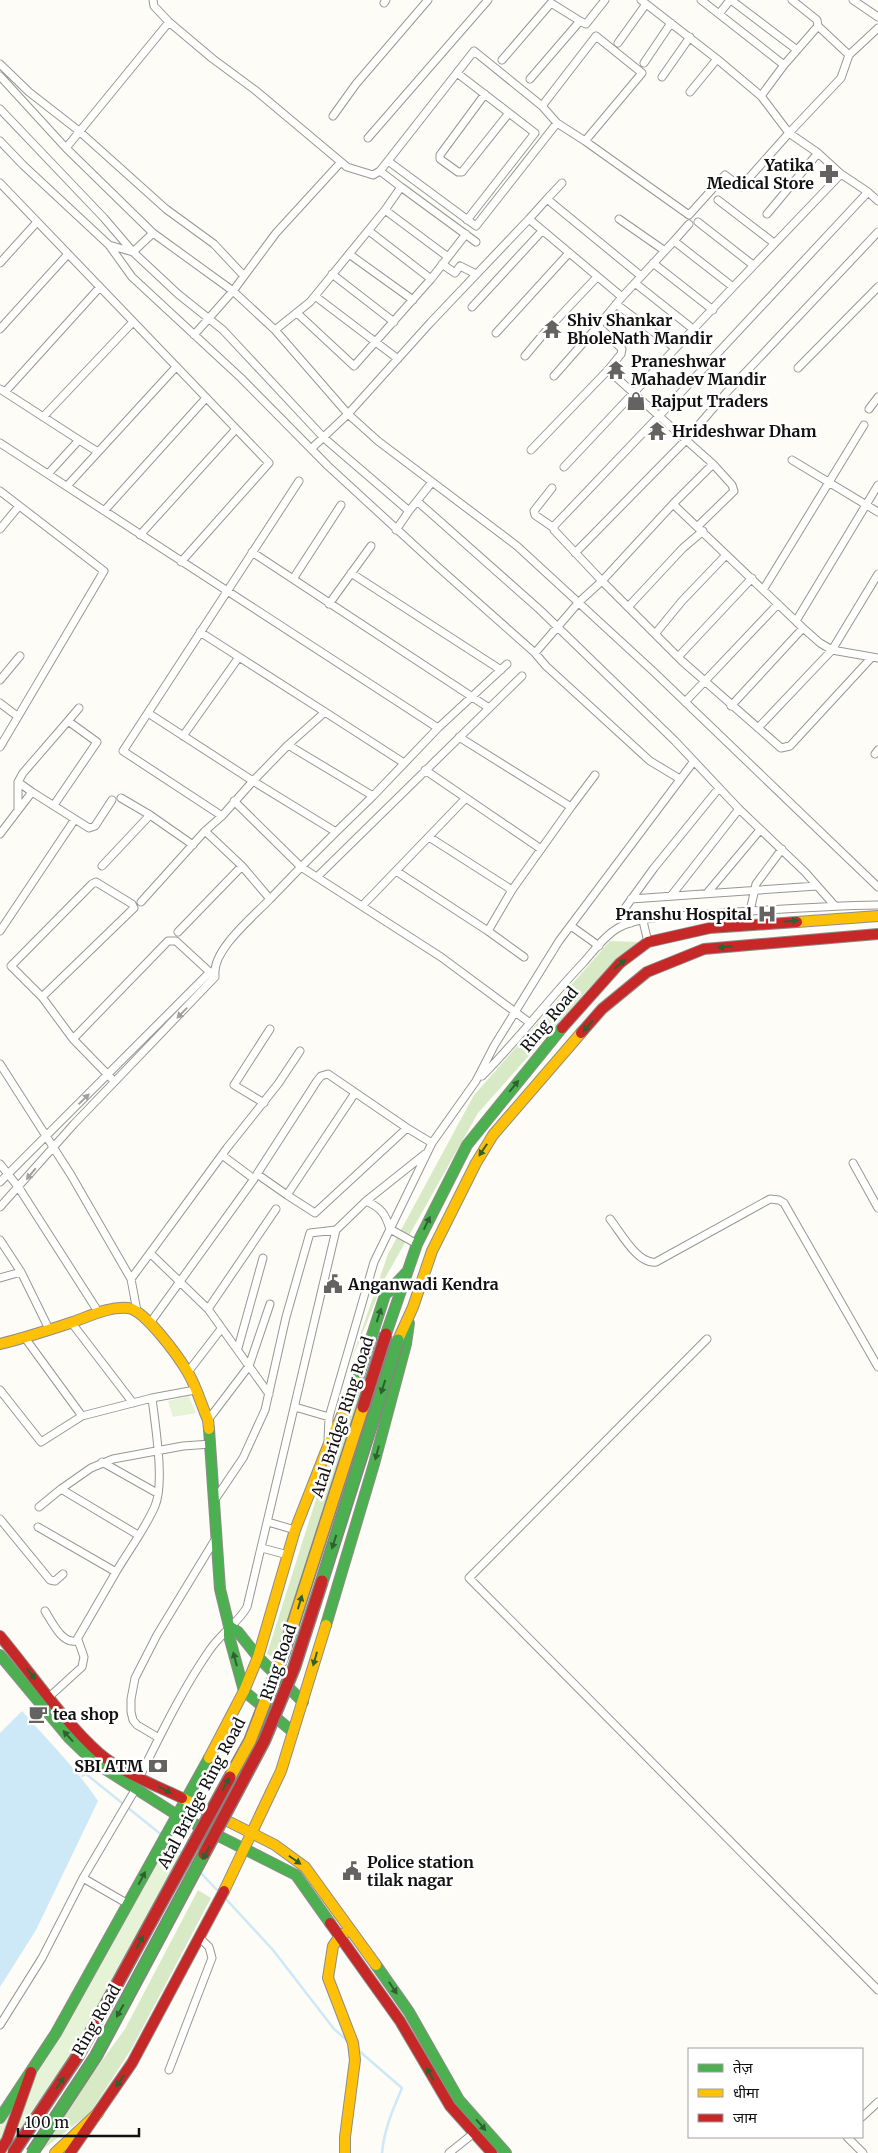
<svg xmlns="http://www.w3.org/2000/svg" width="878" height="2153" font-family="Merriweather,'Noto Sans Devanagari',serif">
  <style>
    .green { fill: #e7f3d7 }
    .forest { fill: #d8eac5 }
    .water { fill: #cde8f7 }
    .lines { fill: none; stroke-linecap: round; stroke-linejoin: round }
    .stream { stroke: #cde8f7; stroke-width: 2.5 }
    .street-casing { stroke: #979795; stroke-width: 9 }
    .fast-casing { stroke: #8e8d8b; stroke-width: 12 }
    .slow-casing { stroke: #8e8d8b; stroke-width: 12 }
    .jam-casing { stroke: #8e8d8b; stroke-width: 12 }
    .street { stroke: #fffffe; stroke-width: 7 }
    .fast { stroke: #4caf50; stroke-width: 10 }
    .slow { stroke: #ffc107; stroke-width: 10 }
    .jam { stroke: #c62828; stroke-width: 10 }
    .fast-bridge-casing { stroke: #858482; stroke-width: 14; stroke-linecap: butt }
    .slow-bridge-casing { stroke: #858482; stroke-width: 14; stroke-linecap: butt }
    .jam-bridge-casing { stroke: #858482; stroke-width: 14; stroke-linecap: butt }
    .fast-bridge { stroke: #4caf50; stroke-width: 11 }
    .slow-bridge { stroke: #ffc107; stroke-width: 11 }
    .jam-bridge { stroke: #c62828; stroke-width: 11 }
    .oneway { fill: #2e6030 }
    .oneway2 { fill: #a0a09f }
    .labels { text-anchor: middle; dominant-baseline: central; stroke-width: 5; stroke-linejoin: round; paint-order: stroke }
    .poi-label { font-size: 16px; font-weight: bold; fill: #111; stroke: #fff; text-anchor: start }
    .street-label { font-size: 16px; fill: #111; stroke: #fff }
  </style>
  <rect width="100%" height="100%" fill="#fdfcf7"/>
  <!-- green -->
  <path class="green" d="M 189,1396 L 196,1413 L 173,1417 L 168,1401 Z
    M 165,1844 L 182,1857 L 82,2059 L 15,2153 L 0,2153 L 0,2126 L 14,2106 Z"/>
  <!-- forest -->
  <path class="forest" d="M 610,941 L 638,942 L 588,989 L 478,1113 L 384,1280 L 350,1364 L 388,1254 L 474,1095 Z
    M 374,1355 L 282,1662 L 267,1654 L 330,1455 Z
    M 198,1890 L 211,1898 L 132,2048 L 90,2113 L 38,2153 L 72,2102 L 125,2029 Z"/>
  <!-- water -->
  <path class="water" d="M 22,1711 C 48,1741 76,1768 98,1801 L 36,1930 L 0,1987 L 0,1733 Z"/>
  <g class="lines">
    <!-- stream -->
    <path class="stream" d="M 82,1776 L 86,1774 L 163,1836
      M 167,1839 L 183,1854
      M 199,1871 L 219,1892
      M 225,1898 L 273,1950 L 334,2029 L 348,2041
      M 358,2050 L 402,2088 C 393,2109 384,2130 382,2153"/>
    <!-- street casing -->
    <g class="street-casing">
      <path id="street" d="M 153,0 L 154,6 L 169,22 L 213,59 L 255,90 L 347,167 L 373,175 L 380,171 L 474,51 L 542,106 L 596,36 L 642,73 L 585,141 L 557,123 L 476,226 L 388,161
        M 641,0 L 717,59
        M 701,0 L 719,14 L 730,0
        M 731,0 L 797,50
        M 853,0 L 878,17
        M 384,3 L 386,0
        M 719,14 L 784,65
        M 818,26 L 849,55
        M 618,43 L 646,4
        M 502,60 L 551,3 L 580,21
        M 644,63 L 671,23
        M 0,64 L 29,92 L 79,131 L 166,209 L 214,244 L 244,276
        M 457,73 L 535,133 L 467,220
        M 0,76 L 66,148 L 153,233 L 233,291 L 275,330 L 348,414 L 378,441 L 517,546 L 654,672 L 878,887
        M 662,77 L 690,37
        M 530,79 L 580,21 L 586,24 L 605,0
        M 690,92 L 717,59 L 761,96 L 789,133 L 841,78 L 849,55 L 878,28
        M 485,94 L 440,155 L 440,159 L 458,172 L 462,172 L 509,113
        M 761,96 L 784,65 L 818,26 L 817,20 L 792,0
        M 542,106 L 557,123
        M 0,109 L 104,218 L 133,252 L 178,294 L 223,330 L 324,438 L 409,511 L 417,501 L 539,609 L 675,741 L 739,809 L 805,872 L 835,906
        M 333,116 L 356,84 L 428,0
        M 368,138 L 488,0
        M 0,141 L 23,165 L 109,245 L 132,277 L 241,378 L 328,466 L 438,567 L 535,653 L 579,602 L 602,581 L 554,530 L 554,526 L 659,416 L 608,370 L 621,354 L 622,349 L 598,326 L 622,297 L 529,219 L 431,322 L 348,414 L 312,448
        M 585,141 L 689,215 L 725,175 L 741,187 L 789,133 L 818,153 L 841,174
        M 66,148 L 169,22
        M 380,171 L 401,187
        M 0,183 L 269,463 L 181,562
        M 547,199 L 562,183
        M 718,200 L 774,243
        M 385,210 L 401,187 L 476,242
        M 767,214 L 818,153
        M 529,219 L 547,199 L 641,276
        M 619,219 L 665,251
        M 698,222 L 753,265
        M 674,241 L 689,224
        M 109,245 L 133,252 L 153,233
        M 349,254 L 413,300
        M 0,263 L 37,222
        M 653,263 L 713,310
        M 442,264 L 455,273 L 460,266 L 476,274
        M 332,274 L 394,322
        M 431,279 L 466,234
        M 635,283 L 693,329
        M 733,287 L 841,174 L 868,192
        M 315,296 L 398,359
        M 616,304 L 675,348
        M 472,307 L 542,231
        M 297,313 L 354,366 L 431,279 L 369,231
        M 0,329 L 68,254
        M 275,330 L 310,302 L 385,210 L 448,257
        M 496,333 L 569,253
        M 194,335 L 233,291 L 276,233 L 341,162
        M 525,356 L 546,331 L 597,277
        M 798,368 L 878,287
        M 554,376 L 598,326
        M 0,389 L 79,440
        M 5,392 L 100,287
        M 869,409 L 878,397
        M 43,417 L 133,322
        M 0,443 L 438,728 L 373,796
        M 531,450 L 608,370
        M 792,460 L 878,512
        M 564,467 L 733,287 L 674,241 L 622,297
        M 48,474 L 79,440 L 98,452
        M 67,486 L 176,367
        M 552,488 L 534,511 L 535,515 L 554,528
        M 0,491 L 104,571 L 0,747
        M 417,501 L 432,482
        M 673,504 L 713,464 L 659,416 L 868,192 L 878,201
        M 104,511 L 206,398
        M 698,526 L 734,491 L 732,485 L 713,464
        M 0,529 L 19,506
        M 396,530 L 409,511
        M 140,535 L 236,429
        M 252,552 L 489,708
        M 575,553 L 686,440 L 727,392 L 878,232
        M 351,573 L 501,670
        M 878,574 L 832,650 L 820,643 L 803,628 L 673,504 L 602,581 L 682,661 L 781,748 L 790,746 L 872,657 L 878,658
        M 293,579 L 341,505
        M 763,590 L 864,425
        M 329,604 L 371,546
        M 628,607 L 683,548 L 703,531
        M 796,621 L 878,485
        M 655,634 L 682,601 L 726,555
        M 535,653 L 546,666 L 650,761 L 680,779
        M 239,657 L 325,712 L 288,745 L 253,781 L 336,832 L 373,796 L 288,745
        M 678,657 L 752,578
        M 0,680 L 20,656
        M 685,702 L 778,604
        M 0,703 L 17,716
        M 731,706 L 803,628
        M 325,712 L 404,763
        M 148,713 L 253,781 L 222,816
        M 68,721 L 79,708
        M 438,728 L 507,664
        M 758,728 L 832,650 L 872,657
        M 183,736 L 239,657 L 200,632
        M 875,754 L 878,750
        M 32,792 L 89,828 L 95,826 L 112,800
        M 121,798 L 150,815 L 193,845
        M 466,798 L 541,849
        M 571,807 L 595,775
        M 18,810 L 18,782
        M 205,831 L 242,866 L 270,899 L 301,867 L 234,801
        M 336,832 L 301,867 L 441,957 L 530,1023
        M 0,834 L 32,792 L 18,782 L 23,773 L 68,721 L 97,742 L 54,805
        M 429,837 L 512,890 L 571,807 L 459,737
        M 102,866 L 150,815
        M 396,871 L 488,931 L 512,890
        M 318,876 L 522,676
        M 96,882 L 132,904 L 134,908 L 42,997 L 11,966 L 92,884 Z
        M 708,892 L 760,830
        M 671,896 L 739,809
        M 631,899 L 817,886
        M 141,902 L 205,831 L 222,816 L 123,751 L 299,481
        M 362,906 L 466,798 L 425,770
        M 750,911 L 756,884 L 782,849
        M 643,921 L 648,942
        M 631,923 L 625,913 L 625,908 L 654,868 L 719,788
        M 571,926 L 599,946
        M 0,931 L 75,819
        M 488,931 L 524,957
        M 178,932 L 242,866
        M 215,975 C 212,950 253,917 270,899
        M 42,997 L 73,1039 L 168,941 L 176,941 L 213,975
        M 73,1039 L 111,1078
        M 0,1064 L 71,1175 L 131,1279 L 137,1311
        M 482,1076 C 518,1040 548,1000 583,963 C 594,951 604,936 618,928 C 641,915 682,916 708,914 C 764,910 821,906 878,905
        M 355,1093 L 287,1195 L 257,1174 L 317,1081 L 321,1076 L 328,1074 L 407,1128 L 432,1143
        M 264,1103 L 234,1085 L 270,1029
        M 853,1163 L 878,1208
        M 0,1164 L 19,1188 L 99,1313
        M 0,1182 L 210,972 L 215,971
        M 287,1195 L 315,1213 L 407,1128
        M 366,1201 C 381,1208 385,1213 390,1229 L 417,1244
        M 0,1207 L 74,1124 L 215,977
        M 610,1219 C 621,1233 638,1265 656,1262 L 770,1199 L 779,1200 L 784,1203 L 878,1367
        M 0,1240 L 21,1272 L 49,1329
        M 150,1253 L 208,1309 L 269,1394
        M 0,1278 L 21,1272
        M 131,1279 L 227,1148 L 278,1084 L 300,1051
        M 208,1309 L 276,1209
        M 71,1322 L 133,1403
        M 150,1323 L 254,1179 L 222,1155
        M 25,1338 L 82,1416
        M 707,1339 L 469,1578 L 878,1990
        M 238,1348 L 263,1258
        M 188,1372 L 221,1329
        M 0,1390 L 41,1442 L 82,1416 L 152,1398
        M 295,1407 L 329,1417
        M 208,1420 L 249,1366 L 270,1304
        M 328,1441 L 329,1417 L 374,1262 L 432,1143 L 476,1081 L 494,1046 L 559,941 L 694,761
        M 102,1462 L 157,1493
        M 214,1501 L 243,1458 L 265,1410 L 286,1317 L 310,1233 L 336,1230
        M 39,1507 L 61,1489
        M 0,1519 L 50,1580 L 55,1581 L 63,1574
        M 268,1522 L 295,1530
        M 38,1527 L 116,1572 C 129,1550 145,1529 155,1506 C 165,1483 155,1424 152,1398 L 195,1390
        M 138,1535 L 61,1489 L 91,1468 L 113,1459 L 183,1446 L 211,1444
        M 262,1548 L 288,1555
        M 45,1611 C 52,1622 62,1644 76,1641 L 116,1572
        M 49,1697 L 82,1667 L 84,1657 L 78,1640
        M 159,1738 L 137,1725 L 133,1720 L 131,1712 L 131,1699 L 135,1678 L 157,1635 L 216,1538
        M 140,1776 C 161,1734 182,1690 209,1651 C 220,1634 239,1622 247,1607 L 336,1230 L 366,1201 L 425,1154
        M 128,1904 L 83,1878 L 135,1790
        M 0,2025 L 42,1958 L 83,1878
        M 169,2070 L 212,1958 L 209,1947 L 199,1937
        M 862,2117 L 878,2102
        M 847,2137 L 863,2153
        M 449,2153 L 474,2133"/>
    </g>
    <!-- fast casing -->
    <g class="fast-casing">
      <path id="fast" d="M 386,1334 L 417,1244 L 467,1145 L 562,1028
        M 357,1382 L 385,1295 L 406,1273
        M 209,1429 L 220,1589 L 229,1626 L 229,1636 L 244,1691 L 293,1732
        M 326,1625 L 374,1464 L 406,1344 L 409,1323
        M 229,1626 L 238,1632 L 258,1657 L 303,1702
        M 0,1655 L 69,1738 L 94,1762 L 177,1815 L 296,1875 L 330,1923
        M 376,1965 L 409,2012 L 459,2100 L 506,2153
        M 0,2118 L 56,2033 L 209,1758"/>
    </g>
    <!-- slow casing -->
    <g class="slow-casing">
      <path id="slow" d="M 797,922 L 878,916
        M 398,1340 L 413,1307 L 432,1251 L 476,1163 L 493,1135 L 581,1033
        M 0,1344 C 25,1338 49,1330 73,1322 C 90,1316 110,1306 128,1308 C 145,1310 178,1356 187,1371 C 196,1385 201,1404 208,1420 L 209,1429
        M 209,1758 L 244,1691 L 258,1657 L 295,1530 L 328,1446 L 357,1382
        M 182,1798 L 275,1845 L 305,1867 L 376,1965
        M 224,1891 L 281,1771 L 326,1625
        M 345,1933 L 340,1936 L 333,1946 L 328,1978 L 353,2043 L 355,2060 L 345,2137 L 345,2153
        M 55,2153 L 98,2113"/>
    </g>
    <!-- jam casing -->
    <g class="jam-casing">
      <path id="jam" d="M 562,1028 L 620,963 L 648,942 L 710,928 L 797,922
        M 581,1033 L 602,1009 L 647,972 L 704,949 L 878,934
        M 0,1636 C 30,1672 64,1722 99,1753 C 122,1773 155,1785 182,1798
        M 330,1923 L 400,2021 L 450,2106 L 492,2153
        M 0,2151 L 7,2140 L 31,2072
        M 70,2153 L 132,2063 L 224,1891"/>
    </g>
    <!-- street -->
    <use href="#street" class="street"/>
    <!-- fast -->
    <use href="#fast" class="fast"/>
    <!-- slow -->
    <use href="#slow" class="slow"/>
    <!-- jam -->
    <use href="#jam" class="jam"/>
    <!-- fast-bridge casing -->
    <g class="fast-bridge-casing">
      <path id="fast-bridge" d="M 322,1581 L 398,1340
        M 32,2153 L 96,2056 L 204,1854"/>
    </g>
    <!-- slow-bridge casing -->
    <g class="slow-bridge-casing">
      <path id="slow-bridge" d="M 230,1777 L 250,1741 L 284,1652 L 363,1407"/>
    </g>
    <!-- jam-bridge casing -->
    <g class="jam-bridge-casing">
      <path id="jam-bridge" d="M 363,1407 L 386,1334
        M 204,1854 L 264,1741 L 294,1668 L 322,1581
        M 13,2153 L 79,2054 L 230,1777"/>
    </g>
    <!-- fast-bridge -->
    <use href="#fast-bridge" class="fast-bridge"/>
    <!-- slow-bridge -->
    <use href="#slow-bridge" class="slow-bridge"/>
    <!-- jam-bridge -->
    <use href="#jam-bridge" class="jam-bridge"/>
  </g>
  <!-- one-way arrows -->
  <defs><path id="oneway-solid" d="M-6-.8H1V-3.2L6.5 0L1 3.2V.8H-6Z" transform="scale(1.25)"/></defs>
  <g class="oneway">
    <use href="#oneway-solid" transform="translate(791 921) rotate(-5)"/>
    <use href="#oneway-solid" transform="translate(725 947) rotate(175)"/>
    <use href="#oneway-solid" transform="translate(620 964) rotate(-40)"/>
    <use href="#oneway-solid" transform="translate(588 1026) rotate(131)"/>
    <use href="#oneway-solid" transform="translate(514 1086) rotate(-51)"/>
    <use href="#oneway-solid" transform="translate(483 1150) rotate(124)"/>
    <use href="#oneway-solid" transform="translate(427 1223) rotate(-64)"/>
    <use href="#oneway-solid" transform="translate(379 1315) rotate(-72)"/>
    <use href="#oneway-solid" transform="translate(383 1387) rotate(108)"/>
    <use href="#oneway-solid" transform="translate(377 1453) rotate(105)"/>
    <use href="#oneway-solid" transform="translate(334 1542) rotate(108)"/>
    <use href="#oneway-solid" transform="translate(300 1602) rotate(-73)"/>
    <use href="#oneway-solid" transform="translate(235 1659) rotate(-105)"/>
    <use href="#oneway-solid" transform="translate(315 1659) rotate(106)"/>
    <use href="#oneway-solid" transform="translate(31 1674) rotate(51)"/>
    <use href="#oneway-solid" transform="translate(68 1736) rotate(-132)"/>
    <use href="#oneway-solid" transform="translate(226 1784) rotate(-61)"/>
    <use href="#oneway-solid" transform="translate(165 1790) rotate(28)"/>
    <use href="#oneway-solid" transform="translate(206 1853) rotate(118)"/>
    <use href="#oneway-solid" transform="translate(295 1860) rotate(35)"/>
    <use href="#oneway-solid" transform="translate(142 1878) rotate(-62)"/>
    <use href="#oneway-solid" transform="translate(140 1942) rotate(-63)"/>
    <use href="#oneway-solid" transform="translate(393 1988) rotate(56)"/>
    <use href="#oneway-solid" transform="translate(120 2011) rotate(119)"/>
    <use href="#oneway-solid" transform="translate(430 2074) rotate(-119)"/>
    <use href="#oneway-solid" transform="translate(120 2081) rotate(124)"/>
    <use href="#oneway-solid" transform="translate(60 2083) rotate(-56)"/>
    <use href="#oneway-solid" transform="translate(481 2125) rotate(49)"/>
  </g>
  <g class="oneway2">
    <use href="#oneway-solid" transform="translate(182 1013) rotate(134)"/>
    <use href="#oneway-solid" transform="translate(84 1099) rotate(-44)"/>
    <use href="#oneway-solid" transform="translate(31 1174) rotate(130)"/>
  </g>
  <!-- icons -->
  <defs>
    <g id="pharmacy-bare" transform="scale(1.5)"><path d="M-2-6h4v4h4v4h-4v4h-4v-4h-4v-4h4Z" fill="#646362" stroke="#fff" stroke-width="2.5" paint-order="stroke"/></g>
    <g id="temple-bare" transform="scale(1.5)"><path d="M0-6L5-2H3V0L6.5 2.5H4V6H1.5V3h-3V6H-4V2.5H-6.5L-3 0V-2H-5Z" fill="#646362" stroke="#fff" stroke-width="2.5" paint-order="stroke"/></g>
    <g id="shop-bare" transform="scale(1.5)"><path d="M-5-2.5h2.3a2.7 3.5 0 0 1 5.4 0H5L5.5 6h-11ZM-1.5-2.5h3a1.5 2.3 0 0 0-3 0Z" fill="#646362" stroke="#fff" stroke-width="2.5" paint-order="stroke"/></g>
    <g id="hospital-bare" transform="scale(1.5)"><path d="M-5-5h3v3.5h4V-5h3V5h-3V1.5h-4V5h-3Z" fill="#646362" stroke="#fff" stroke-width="2.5" paint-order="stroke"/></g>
    <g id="civic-bare" transform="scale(1.5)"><path d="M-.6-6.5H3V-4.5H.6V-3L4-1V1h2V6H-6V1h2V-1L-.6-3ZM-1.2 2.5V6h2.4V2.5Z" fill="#646362" stroke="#fff" stroke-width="2.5" paint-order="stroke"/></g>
    <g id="cafe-bare" transform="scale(1.5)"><path d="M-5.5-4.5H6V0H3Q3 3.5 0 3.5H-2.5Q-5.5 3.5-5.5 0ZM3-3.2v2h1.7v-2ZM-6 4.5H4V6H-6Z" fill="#646362" stroke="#fff" stroke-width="2.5" paint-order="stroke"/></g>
    <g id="bank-bare" transform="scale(1.5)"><path d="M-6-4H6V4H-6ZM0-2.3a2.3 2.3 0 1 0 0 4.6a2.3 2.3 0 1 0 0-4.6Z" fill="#646362" stroke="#fff" stroke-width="2.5" paint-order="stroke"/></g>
  </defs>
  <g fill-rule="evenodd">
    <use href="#pharmacy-bare" x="829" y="174"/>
    <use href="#temple-bare" x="552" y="329"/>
    <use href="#temple-bare" x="616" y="370"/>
    <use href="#shop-bare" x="636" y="401"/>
    <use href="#temple-bare" x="657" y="431"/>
    <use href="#hospital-bare" x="767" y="914"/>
    <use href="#civic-bare" x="333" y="1284"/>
    <use href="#cafe-bare" x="38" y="1714"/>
    <use href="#bank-bare" x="158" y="1766"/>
    <use href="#civic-bare" x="352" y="1871"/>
  </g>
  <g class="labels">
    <!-- poi labels -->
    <g class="poi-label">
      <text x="814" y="165" text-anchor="end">Yatika<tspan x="814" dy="18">Medical Store</tspan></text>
      <text x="567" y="320">Shiv Shankar<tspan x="567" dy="18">BholeNath Mandir</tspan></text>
      <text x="631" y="361">Praneshwar<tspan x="631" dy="18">Mahadev Mandir</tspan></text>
      <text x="651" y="401">Rajput Traders</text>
      <text x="672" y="431">Hrideshwar Dham</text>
      <text x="752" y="914" text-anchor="end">Pranshu Hospital</text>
      <text x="348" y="1284">Anganwadi Kendra</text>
      <text x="53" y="1714">tea shop</text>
      <text x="143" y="1766" text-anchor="end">SBI ATM</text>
      <text x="367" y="1862">Police station<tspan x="367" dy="18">tilak nagar</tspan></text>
    </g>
    <!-- street labels -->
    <g class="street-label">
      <text transform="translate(549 1019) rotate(-50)">Ring Road</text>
      <text transform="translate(342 1417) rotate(-72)">Atal Bridge Ring Road</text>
      <text transform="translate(278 1662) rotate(-71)">Ring Road</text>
      <text transform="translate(201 1793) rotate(-62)">Atal Bridge Ring Road</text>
      <text transform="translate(96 2020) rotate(-60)">Ring Road</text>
    </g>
  </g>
  <!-- legend -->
  <rect x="688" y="2048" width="175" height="90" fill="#ffffff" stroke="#a0a0a0"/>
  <rect x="698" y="2064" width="25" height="8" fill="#4caf50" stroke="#a0a0a0"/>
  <text x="733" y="2073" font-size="15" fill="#111111">तेज़</text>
  <rect x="698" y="2089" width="25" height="8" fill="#ffc107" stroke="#a0a0a0"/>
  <text x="733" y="2098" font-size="15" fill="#111111">धीमा</text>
  <rect x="698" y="2114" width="25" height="8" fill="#c62828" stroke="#a0a0a0"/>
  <text x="733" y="2123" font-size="15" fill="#111111">जाम</text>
  <!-- scale -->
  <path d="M18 2128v8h121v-8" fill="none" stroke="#111111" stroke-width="2.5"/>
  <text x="25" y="2128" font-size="15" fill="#111111" stroke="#ffffff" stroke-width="4" paint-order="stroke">100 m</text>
</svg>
